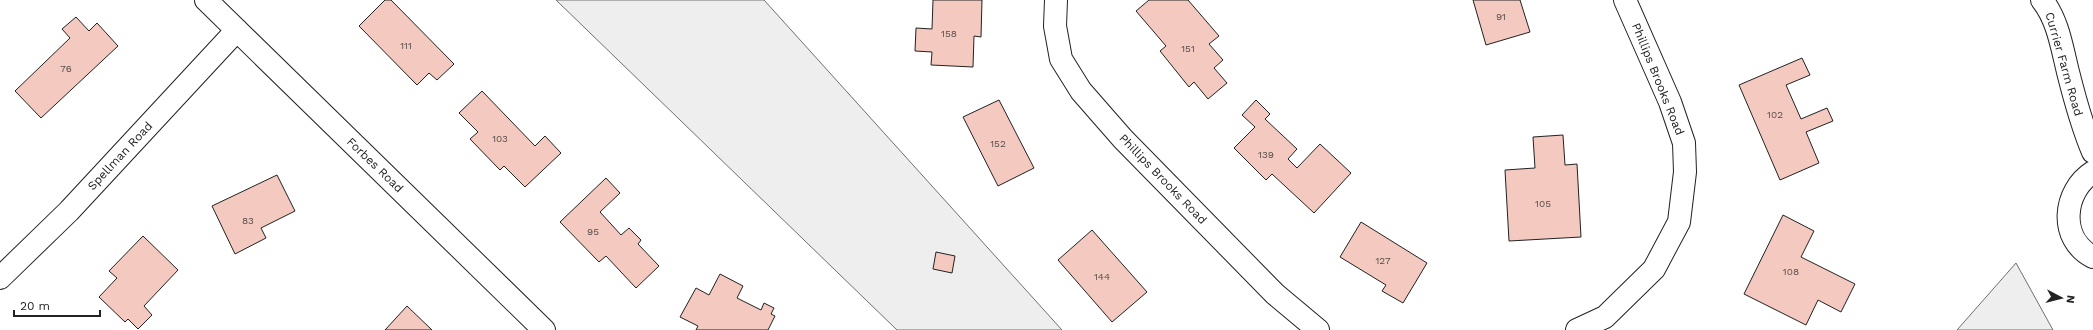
<svg xmlns="http://www.w3.org/2000/svg" width="2093" height="330" font-family="'Work Sans',sans-serif">
  <style>
    .green { fill: #eee; stroke: #6f6f6f }
    .building { fill: #f3c9c0; stroke: #222 }
    .lines { fill: none; stroke-linecap: round; stroke-linejoin: round }
    .street-casing { stroke: #222; stroke-width: 24 }
    .street { stroke: #fff; stroke-width: 22 }
    .labels { text-anchor: middle; dominant-baseline: central; stroke-width: 3; stroke-linejoin: round; paint-order: stroke }
    .number-label { font-size: 10px; fill: #564c4a }
    .street-label { font-size: 12px; fill: #222; stroke: #fff }
  </style>
  <rect width="100%" height="100%" fill="#fff"/>
  <!-- green -->
  <path class="green" d="M 556,0 L 764,0 L 1062,330 L 897,330 Z
    M 2016,263 L 2053,330 L 1957,330 Z"/>
  <!-- building -->
  <path class="building" d="M 385,0 L 391,0 L 454,64 L 437,80 L 429,73 L 417,85 L 359,26 Z
    M 933,0 L 982,0 L 981,37 L 974,36 L 973,67 L 931,65 L 932,52 L 915,51 L 916,28 L 932,29 Z
    M 1149,0 L 1188,0 L 1219,36 L 1209,44 L 1223,60 L 1214,68 L 1227,83 L 1208,99 L 1194,82 L 1189,87 L 1160,51 L 1166,46 L 1136,11 Z
    M 1473,0 L 1520,0 L 1530,32 L 1486,45 Z
    M 76,17 L 89,31 L 97,23 L 118,46 L 41,118 L 15,91 L 70,38 L 62,29 Z
    M 1802,58 L 1810,75 L 1786,85 L 1801,119 L 1827,108 L 1833,121 L 1806,132 L 1819,163 L 1780,180 L 1739,85 Z
    M 482,91 L 535,146 L 545,136 L 561,153 L 525,187 L 504,166 L 500,170 L 470,139 L 478,132 L 459,113 Z
    M 999,100 L 1034,168 L 998,186 L 963,117 Z
    M 1256,100 L 1270,114 L 1265,119 L 1297,149 L 1288,159 L 1297,168 L 1320,144 L 1351,173 L 1314,213 L 1272,174 L 1266,180 L 1234,148 L 1255,127 L 1242,115 Z
    M 1563,135 L 1565,165 L 1577,164 L 1581,237 L 1509,241 L 1505,170 L 1535,168 L 1533,137 Z
    M 277,175 L 295,211 L 261,228 L 266,238 L 235,254 L 212,206 Z
    M 606,178 L 620,193 L 600,212 L 621,235 L 629,228 L 641,240 L 638,244 L 659,266 L 636,288 L 606,256 L 599,262 L 560,222 Z
    M 1783,215 L 1814,231 L 1801,257 L 1855,284 L 1841,312 L 1818,300 L 1806,325 L 1744,294 Z
    M 1361,222 L 1427,263 L 1403,303 L 1382,291 L 1386,285 L 1340,257 Z
    M 1092,230 L 1147,292 L 1112,322 L 1058,260 Z
    M 143,236 L 178,270 L 144,306 L 152,315 L 138,329 L 128,319 L 125,322 L 99,297 L 117,278 L 109,271 Z
    M 936,252 L 955,256 L 952,273 L 933,269 Z
    M 720,274 L 743,286 L 737,298 L 761,310 L 764,303 L 774,308 L 771,314 L 775,316 L 768,330 L 696,330 L 698,326 L 680,317 L 696,288 L 709,295 Z
    M 407,306 L 432,330 L 385,330 Z"/>
  <g class="lines">
    <!-- street casing -->
    <g class="street-casing">
      <path id="street" d="M 206,0 L 544,330
        M 1056,0 L 1055,26 L 1061,59 L 1081,91 L 1123,139 L 1275,294 L 1318,330
        M 2042,0 C 2058,20 2062,48 2068,72 C 2075,100 2082,126 2093,152
        M 2093,172 C 2063,191 2058,239 2093,257
        M 0,278 L 69,211 L 237,30
        M 1577,330 L 1605,317 L 1654,269 L 1679,222 L 1685,172 L 1684,143 L 1670,102 L 1625,0"/>
    </g>
    <!-- street -->
    <use href="#street" class="street"/>
  </g>
  <g class="labels">
    <!-- number labels -->
    <g class="number-label">
      <text x="1501" y="16">91</text>
      <text x="949" y="33">158</text>
      <text x="406" y="45">111</text>
      <text x="1188" y="48">151</text>
      <text x="66" y="68">76</text>
      <text x="1775" y="114">102</text>
      <text x="500" y="138">103</text>
      <text x="998" y="143">152</text>
      <text x="1266" y="154">139</text>
      <text x="1543" y="203">105</text>
      <text x="248" y="220">83</text>
      <text x="593" y="231">95</text>
      <text x="1383" y="260">127</text>
      <text x="1791" y="271">108</text>
      <text x="1102" y="276">144</text>
    </g>
    <!-- street labels -->
    <g class="street-label">
      <text transform="translate(2064 64) rotate(74)">Currier Farm Road</text>
      <text transform="translate(1658 79) rotate(68)">Phillips Brooks Road</text>
      <text transform="translate(120 156) rotate(-47)">Spellman Road</text>
      <text transform="translate(375 165) rotate(44)">Forbes Road</text>
      <text transform="translate(1163 179) rotate(46)">Phillips Brooks Road</text>
    </g>
  </g>
  <!-- north arrow -->
  <g transform="translate(2061 298) rotate(97)" stroke="#ffffff" stroke-width="3" paint-order="stroke">
  <path d="M0-3L7 15L0 10L-7 15Z" fill="#222222"/>
  <text y="-6" font-size="11" font-weight="bold" text-anchor="middle" fill="#222222">N</text>
  </g>
  <!-- scale -->
  <path d="M14 310v6h86v-6" fill="none" stroke="#222222" stroke-width="2"/>
  <text x="20" y="310" font-size="12" fill="#222222" stroke="#ffffff" stroke-width="3" paint-order="stroke">20 m</text>
</svg>
